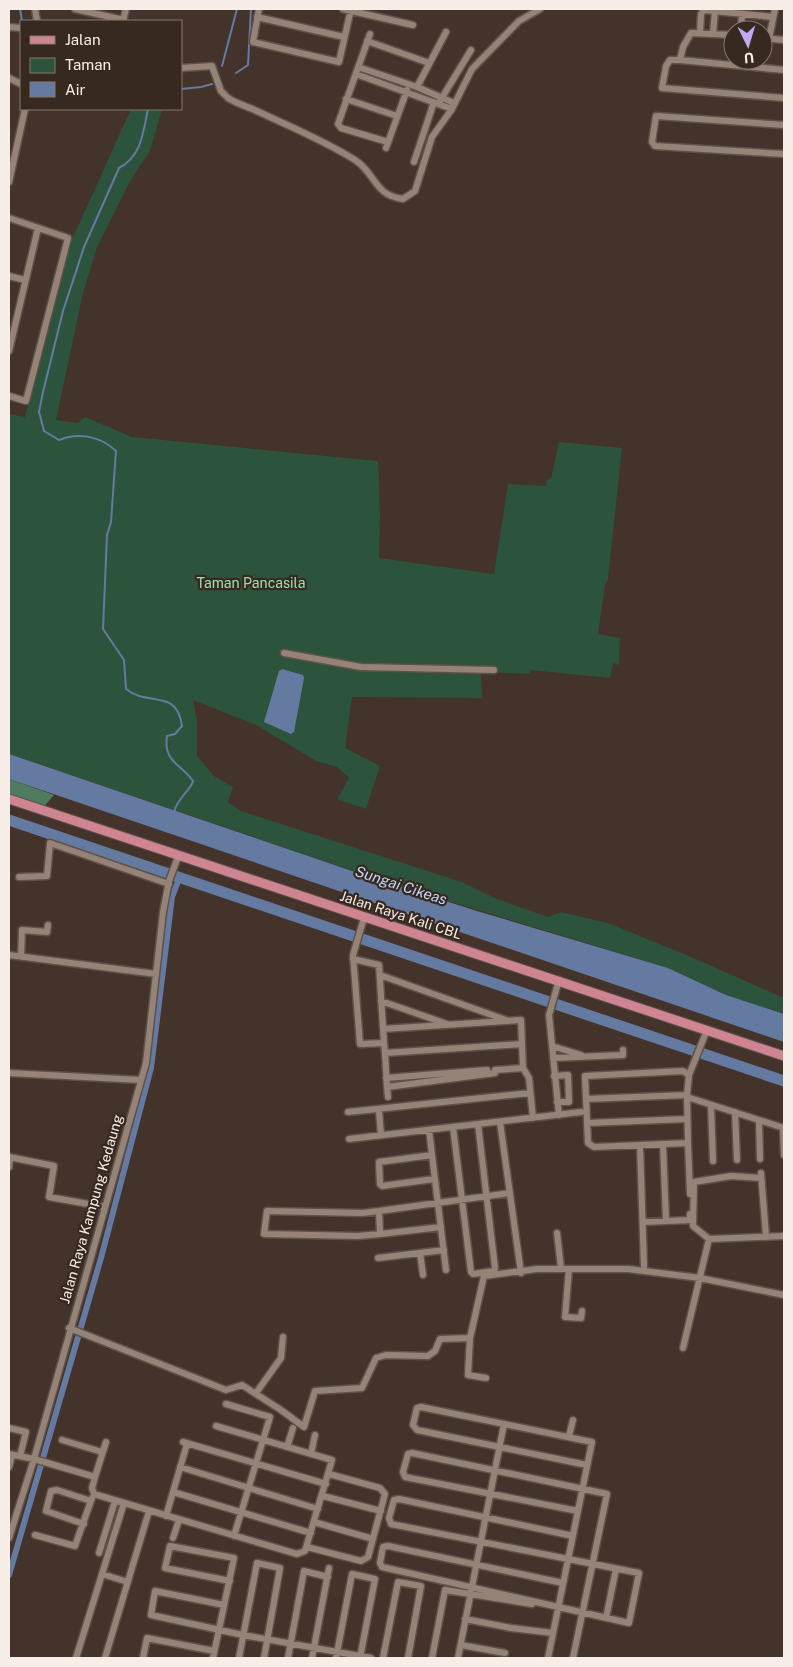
<svg xmlns="http://www.w3.org/2000/svg" width="793" height="1667" font-family="'Public Sans',sans-serif">
  <style>
    .green { fill: #2c533c }
    .forest { fill: #4f7b60 }
    .water { fill: #647aa0 }
    .lines { fill: none; stroke-linecap: round; stroke-linejoin: round }
    .stream { stroke: #647aa0; stroke-width: 2 }
    .canal { stroke: #647aa0; stroke-width: 6 }
    .river { stroke: #647aa0; stroke-width: 11 }
    .minor-casing { stroke: #5f514a; stroke-width: 9 }
    .major-casing { stroke: #5f514a; stroke-width: 11 }
    .minor { stroke: #968378; stroke-width: 6 }
    .major { stroke: #ce8591; stroke-width: 9 }
    .labels { text-anchor: middle; dominant-baseline: central; stroke-width: 4.5; stroke-linejoin: round; paint-order: stroke }
    .park-label { font-size: 14px; fill: #99e1b4; stroke: #382920 }
    .street-label { font-size: 14px; fill: #f8eee8; stroke: #382920 }
    .water-label { font-size: 15px; font-style: italic; fill: #c1d8fd; stroke: #382920 }
  </style>
  <rect width="100%" height="100%" fill="#43332a"/>
  <!-- green -->
  <path class="green" d="M 131,109 L 162,109 L 150,151 L 130,181 L 97,247 L 83,293 L 56,420 L 78,423 L 85,417 L 132,437 L 378,461 L 380,514 L 379,558 L 494,574 L 508,484 L 546,486 L 547,480 L 551,479 L 559,442 L 622,448 L 608,579 L 605,585 L 598,634 L 620,638 L 619,665 L 613,663 L 610,678 L 530,670 L 530,674 L 481,672 L 482,698 L 352,697 L 345,748 L 380,766 L 366,809 L 337,799 L 349,778 L 337,767 L 316,761 L 256,725 L 193,700 L 197,721 L 197,756 L 214,776 L 233,787 L 228,802 L 241,811 L 462,882 L 497,899 L 548,917 L 561,912 L 608,923 L 696,959 L 784,998 L 784,1014 L 726,995 L 668,968 L 386,882 L 9,754 L 9,414 L 25,417 L 70,244 Z"/>
  <!-- forest -->
  <path class="forest" d="M 9,779 L 54,795 L 41,810 L 9,802 Z"/>
  <!-- water -->
  <path class="water" d="M 282,669 L 303,675 L 304,678 L 294,732 L 291,734 L 264,722 L 279,671 Z
    M 9,754 L 355,872 L 477,911 L 668,968 L 726,995 L 784,1014 L 784,1042 L 9,779 Z"/>
  <g class="lines">
    <!-- stream -->
    <path class="stream" d="M 20,9 L 22,21
      M 222,66 L 237,9
      M 236,73 L 248,65 L 251,9
      M 181,89 L 201,87 L 212,84
      M 148,109 C 143,132 142,156 119,168 L 84,247 L 63,311 L 43,392 L 39,412 L 44,431 L 59,440 C 79,432 100,436 116,451 L 111,522 L 107,535 L 103,629 L 124,660 L 126,689 C 148,707 177,688 182,726 L 175,734 L 167,736 C 163,762 181,764 193,781 C 191,790 178,797 174,812"/>
    <!-- canal -->
    <path class="canal" d="M 9,1575 L 101,1258 L 151,1068 L 172,897 L 179,879"/>
    <!-- river -->
    <path class="river" d="M 9,820 L 784,1081"/>
    <!-- minor casing -->
    <g class="minor-casing">
      <path id="minor" d="M 35,9 L 37,21
        M 75,9 L 124,20
        M 259,9 L 253,42 L 339,62 L 351,9
        M 343,9 L 413,25
        M 257,17 L 344,37
        M 123,21 L 126,9
        M 9,27 L 21,28
        M 741,30 L 742,15
        M 700,33 L 701,14 L 704,10 L 773,17
        M 370,34 L 338,124 L 341,128 L 388,142
        M 713,34 L 715,11
        M 733,35 L 691,33 L 683,47 L 680,60 L 670,60 L 666,66 L 662,88 L 784,98
        M 763,38 L 784,40
        M 769,39 L 775,9
        M 367,41 L 429,63
        M 680,60 L 784,70
        M 358,67 L 417,87 L 454,103
        M 181,68 L 212,66 L 221,91 L 228,98 C 237,104 249,107 259,112 C 291,127 325,141 355,160 C 376,173 373,195 403,199 L 415,191 L 432,137 L 452,109 L 472,69 L 519,21 L 540,9
        M 356,74 L 452,109
        M 9,78 L 21,84
        M 417,87 L 446,32
        M 346,99 L 397,116
        M 440,101 L 471,50
        M 784,125 L 656,116 L 652,142 L 655,146 L 784,154
        M 386,148 L 407,90
        M 414,162 L 434,102
        M 9,182 L 25,109
        M 9,218 L 68,238 L 26,401 L 9,396
        M 9,276 L 25,280
        M 9,351 L 38,228
        M 284,653 L 361,667 L 494,670
        M 19,877 L 47,876 L 50,843 L 169,884
        M 364,918 L 353,955 L 360,1044 L 384,1043 L 385,1053
        M 9,955 L 156,974
        M 21,957 L 22,930 L 47,932 L 48,925
        M 353,959 L 379,965 L 384,1043
        M 380,975 L 506,1020
        M 381,1001 L 447,1024
        M 383,1029 L 521,1020 L 522,1044
        M 552,1046 L 581,1055
        M 553,1058 L 623,1055 L 623,1050
        M 495,1070 L 523,1068
        M 9,1073 L 141,1080
        M 689,1075 L 683,1071 L 585,1076 L 588,1143 L 594,1147 L 688,1143 L 687,1095 L 689,1075 L 707,1030
        M 554,1076 L 568,1075 L 569,1102 L 557,1102
        M 386,1078 L 487,1070
        M 387,1087 L 385,1053 L 522,1044 L 523,1068 L 529,1078 L 533,1118
        M 388,1097 L 387,1087 L 495,1073
        M 687,1097 L 784,1128
        M 586,1099 L 687,1095
        M 711,1105 L 713,1161
        M 379,1111 L 381,1135
        M 348,1112 L 530,1093
        M 735,1112 L 737,1160
        M 559,1115 L 549,1015 L 559,980
        M 759,1120 L 760,1159
        M 500,1122 L 521,1273
        M 587,1123 L 687,1119
        M 453,1127 L 471,1272 L 473,1274 L 494,1271 L 495,1268 L 478,1124
        M 783,1128 L 784,1155
        M 429,1130 L 446,1270
        M 349,1139 L 581,1112
        M 688,1143 L 690,1194
        M 663,1144 L 666,1221
        M 640,1145 L 644,1266
        M 432,1155 L 379,1162 L 380,1184 L 382,1186 L 434,1179
        M 9,1157 L 54,1166 L 49,1197 L 105,1207
        M 9,1167 L 10,1157
        M 761,1173 L 766,1236
        M 379,1211 L 362,1213 L 267,1211 L 264,1234 L 358,1236 L 380,1234
        M 643,1222 L 690,1220 L 690,1214
        M 441,1227 L 380,1234 L 379,1211 L 510,1193
        M 557,1233 L 561,1268
        M 709,1239 L 693,1226 L 694,1182 L 731,1176 L 761,1178
        M 420,1253 L 423,1275
        M 378,1258 L 444,1250
        M 569,1269 L 565,1317 L 581,1318 L 582,1311
        M 69,1328 L 226,1390 L 242,1385 L 281,1410 L 304,1427 L 315,1391 L 362,1388 L 376,1358 L 386,1355 L 428,1356 L 435,1351 L 440,1339 L 470,1338 L 484,1276 L 537,1269 L 628,1269 L 700,1278 L 784,1295
        M 470,1338 L 468,1375 L 486,1378
        M 683,1348 L 709,1239 L 784,1236
        M 256,1393 L 281,1358 L 283,1337
        M 226,1404 L 270,1417 L 234,1536
        M 9,1428 L 26,1432 L 20,1456
        M 569,1436 L 573,1420
        M 62,1440 L 102,1452
        M 183,1442 L 326,1484
        M 287,1447 L 293,1428
        M 9,1454 L 34,1459 L 95,1477 L 92,1488 L 94,1494 L 297,1554 L 305,1551 L 332,1460 L 216,1426
        M 311,1454 L 315,1435
        M 9,1467 L 12,1455
        M 180,1467 L 318,1509
        M 95,1477 L 106,1442
        M 173,1492 L 311,1533
        M 323,1496 L 381,1511
        M 166,1516 L 187,1444
        M 314,1522 L 373,1539
        M 84,1524 L 46,1511 L 51,1491 L 57,1490 L 91,1501
        M 35,1535 L 75,1546 L 92,1498
        M 9,1538 L 34,1459 L 146,1063 L 163,912 L 169,881 L 178,857
        M 173,1538 L 179,1520
        M 307,1547 L 361,1561 L 368,1557 L 385,1494 L 380,1488 L 329,1474
        M 99,1553 L 115,1501
        M 102,1574 L 128,1582
        M 563,1583 L 388,1546 L 383,1547 L 380,1563 L 382,1567 L 629,1623 L 639,1573 L 391,1524 L 389,1518 L 394,1500 L 399,1499 L 573,1536
        M 224,1605 L 155,1591 L 151,1615 L 243,1635 L 371,1658
        M 606,1618 L 616,1569
        M 465,1619 L 511,1628 L 553,1633
        M 461,1645 L 505,1653
        M 76,1658 L 124,1503
        M 105,1658 L 149,1511
        M 143,1658 L 147,1638 L 214,1651
        M 213,1658 L 234,1558 L 170,1546 L 165,1568 L 230,1581
        M 239,1658 L 257,1563 L 280,1568 L 264,1658
        M 288,1658 L 304,1571 L 328,1577
        M 312,1658 L 329,1568
        M 336,1658 L 352,1574 L 375,1579 L 360,1658
        M 383,1658 L 398,1582 L 421,1586 L 408,1658
        M 432,1658 L 445,1590 L 532,1604
        M 458,1658 L 504,1424
        M 548,1658 L 592,1442 L 421,1407 L 417,1408 L 413,1425 L 417,1430 L 587,1465
        M 573,1658 L 607,1494 L 412,1453 L 408,1454 L 403,1472 L 405,1477 L 578,1511"/>
    </g>
    <!-- major casing -->
    <g class="major-casing">
      <path id="major" d="M 9,799 L 784,1056"/>
    </g>
    <!-- minor -->
    <use href="#minor" class="minor"/>
    <!-- major -->
    <use href="#major" class="major"/>
  </g>
  <g class="labels">
    <!-- park labels -->
    <g class="park-label">
      <text x="251" y="583">Taman Pancasila</text>
    </g>
    <!-- street labels -->
    <g class="street-label">
      <text transform="translate(401 915) rotate(18)">Jalan Raya Kali CBL</text>
      <text transform="translate(91 1209) rotate(-74)">Jalan Raya Kampung Kedaung</text>
    </g>
    <!-- water labels -->
    <g class="water-label">
      <text transform="translate(401 885) rotate(18)">Sungai Cikeas</text>
    </g>
  </g>
  <!-- border -->
  <rect width="793" height="1667" fill="none" stroke="#f8eee8" stroke-width="20"/>
  <!-- legend -->
  <rect x="20" y="20" width="162" height="90" fill="#382920" stroke="#857870"/>
  <rect x="30" y="36" width="25" height="8" fill="#ce8591" stroke="#857870"/>
  <text x="65" y="45" font-size="15" fill="#f8eee8">Jalan</text>
  <rect x="30" y="58" width="25" height="15" fill="#2c533c" stroke="#857870"/>
  <text x="65" y="70" font-size="15" fill="#f8eee8">Taman</text>
  <rect x="30" y="82" width="25" height="15" fill="#647aa0" stroke="#857870"/>
  <text x="65" y="95" font-size="15" fill="#f8eee8">Air</text>
  <!-- north arrow -->
  <g transform="translate(748 45) rotate(175)"><circle r="24" fill="#382920" stroke="#857870"/>
  <path d="M0-4L9 19L0 12L-9 19Z" fill="#c2a7f2"/>
  <text y="-8" font-size="14" font-weight="bold" text-anchor="middle" fill="#f8eee8">U</text>
  </g>
</svg>
